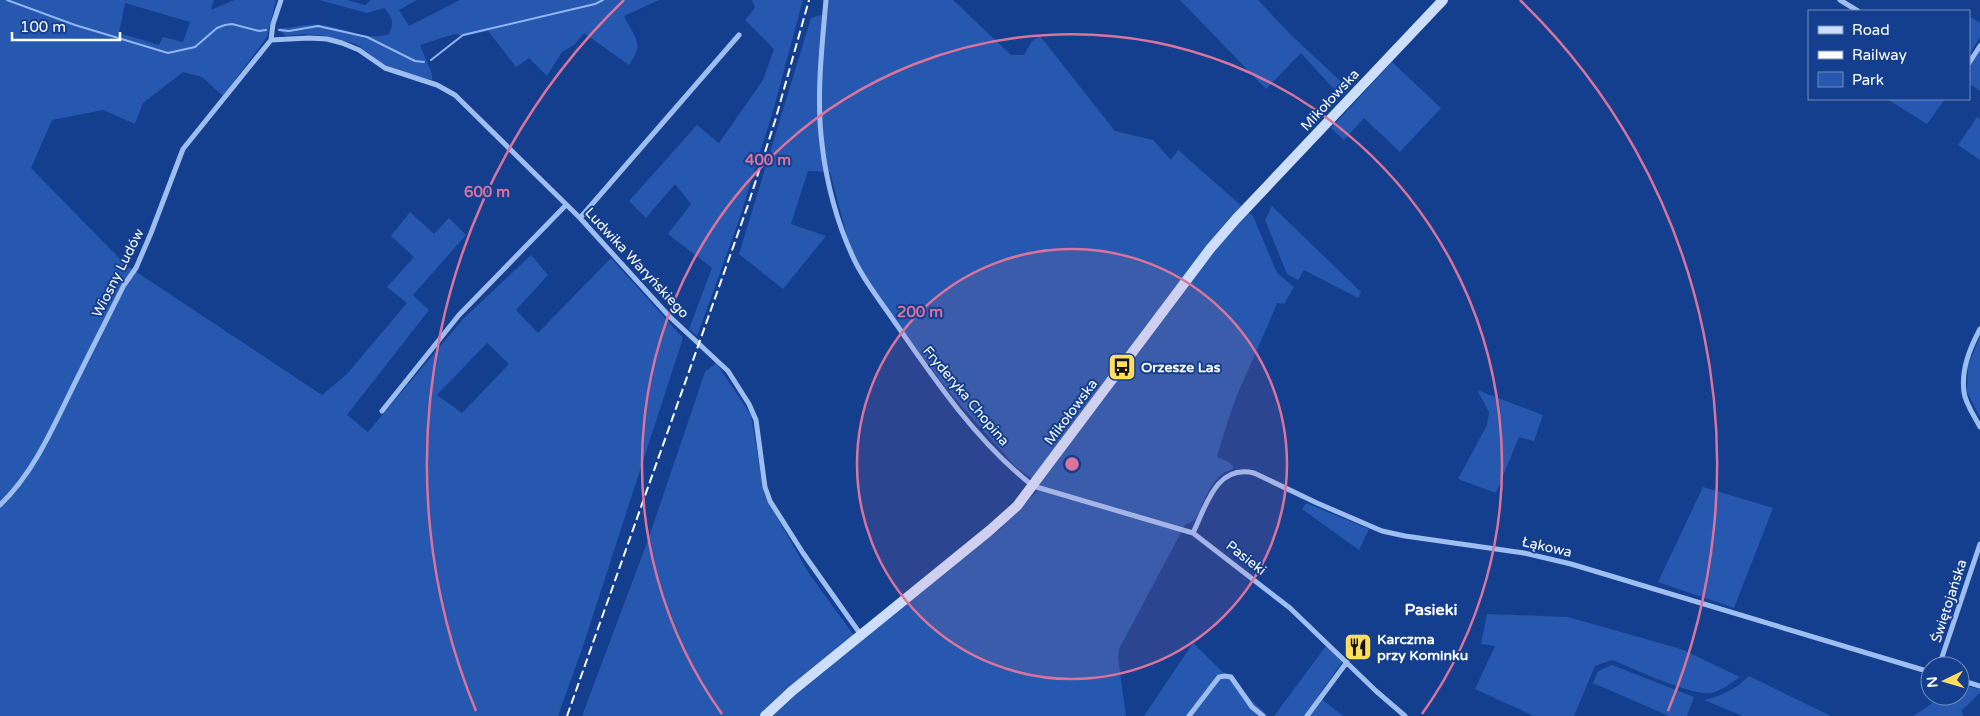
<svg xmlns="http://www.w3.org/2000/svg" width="1980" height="716" font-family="'Varela Round',sans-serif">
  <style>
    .green { fill: #2558ae; fill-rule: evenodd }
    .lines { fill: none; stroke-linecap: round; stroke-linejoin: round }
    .stream { stroke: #90b7f4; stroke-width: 2 }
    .minor { stroke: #9ebdf1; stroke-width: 5 }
    .secondary { stroke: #cdddfc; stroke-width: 10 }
    .rail { stroke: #fff; stroke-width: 2; stroke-dasharray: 9 4; stroke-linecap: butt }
    .ring { fill: none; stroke: #da749d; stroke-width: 2.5 }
    .labels { text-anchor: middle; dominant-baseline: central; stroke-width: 4; stroke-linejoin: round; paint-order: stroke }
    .street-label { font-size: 14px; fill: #fff; stroke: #143f8f }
    .poi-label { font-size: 14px; font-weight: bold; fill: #fff; stroke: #143f8f; text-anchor: start }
    .quarter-label { font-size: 16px; font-weight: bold; fill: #fff; stroke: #143f8f }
    .centre { fill: #da749d; stroke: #143f8f; stroke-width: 2.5 }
    .ring-label { font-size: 15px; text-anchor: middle; font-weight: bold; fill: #da749d; stroke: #143f8f; stroke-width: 4; stroke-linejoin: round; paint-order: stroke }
  </style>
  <rect width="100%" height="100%" fill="#143f8f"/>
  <!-- green -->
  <path class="green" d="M 0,0 L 214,0 L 211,10 L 234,0 L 276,0 L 267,37 L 223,96 L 202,77 L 183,72 L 143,103 L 135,124 L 103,110 L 52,120 L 31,168 L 126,265 L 322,395 L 347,374 L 407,303 L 387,287 L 414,257 L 391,236 L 410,212 L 434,234 L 449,218 L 466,235 L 413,295 L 429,310 L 347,415 L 368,432 L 463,319 L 531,255 L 548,275 L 516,310 L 538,333 L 611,258 L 683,338 L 583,646 L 558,716 L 0,716 ZM 125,3 L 190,22 L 183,42 L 163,37 L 159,45 L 119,33 ZM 487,343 L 509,364 L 462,413 L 437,395 Z
    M 319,0 L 347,0 L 365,5 L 371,0 L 417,0 L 399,10 L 409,26 L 460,0 L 659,0 L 624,16 C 635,38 645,43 629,65 L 584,33 L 575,44 L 562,52 L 547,76 L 529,58 L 516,67 L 488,31 L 465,36 L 454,34 L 420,45 L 432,74 L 432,80 L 406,74 L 382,63 L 356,44 L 325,36 L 304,34 L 286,36 L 278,28 C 292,29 307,23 321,25 C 343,27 368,42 389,34 C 395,22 392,17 384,8 L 367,13 Z
    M 752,0 L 803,0 L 773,111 L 739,220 L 697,336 L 689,329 L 712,268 L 668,234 L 691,204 L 675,184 L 646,218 L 629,201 L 697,125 L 719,143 L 763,80 L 774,49 L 745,20 L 755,8 Z
    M 828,0 L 953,0 L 1011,55 L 1024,55 L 1032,41 L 1040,36 L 1115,131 L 1153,140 L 1171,160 L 1178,150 L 1253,216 L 1277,273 L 1294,287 L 1284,304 L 1277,303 C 1267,328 1256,352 1245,377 C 1233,402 1225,430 1217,457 L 1229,462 L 1234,467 L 1231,470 C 1211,475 1204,504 1195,520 L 1185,525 L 1119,649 L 1118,658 L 1126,716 L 582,716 L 648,540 L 705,372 L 716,363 L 751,415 L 764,494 L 808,572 L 858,641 L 1000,529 L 1042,486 L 1016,467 L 973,419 L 946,388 L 896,321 L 862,270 L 849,244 L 830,172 L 808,171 L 791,224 L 826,236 L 783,289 L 739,254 L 811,18 L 827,13 Z
    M 1180,0 L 1258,0 L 1291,35 L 1349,89 L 1341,97 L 1301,53 L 1266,89 Z
    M 1969,16 L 1980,23 L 1980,37 L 1969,55 Z
    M 1980,50 L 1980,91 L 1969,83 L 1969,65 Z
    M 1392,62 L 1441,108 L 1400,152 L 1364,118 L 1344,140 L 1331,128 Z
    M 1887,99 L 1945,99 L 1927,124 Z
    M 1977,117 L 1980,119 L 1980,160 L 1958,145 Z
    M 1272,206 L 1361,292 L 1358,298 L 1304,270 L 1298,280 L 1287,274 L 1265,220 Z
    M 1980,336 L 1980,417 L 1967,392 L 1968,366 Z
    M 1477,390 L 1543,415 L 1534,441 L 1519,437 L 1496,493 L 1458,479 L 1487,425 L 1489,412 Z
    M 1703,487 L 1773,508 L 1734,608 L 1658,582 Z
    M 1306,503 L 1369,529 L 1359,550 L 1302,509 Z
    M 1487,614 L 1568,617 L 1681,649 L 1740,677 C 1731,683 1722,690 1712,693 C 1694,697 1632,668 1612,660 L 1595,666 L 1574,716 L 1534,716 L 1475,689 L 1495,646 L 1481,644 Z
    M 1193,643 L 1268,716 L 1144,716 Z
    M 1326,646 L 1343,661 L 1318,696 L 1343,716 L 1274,716 Z
    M 1612,665 L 1694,697 L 1687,716 L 1669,716 L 1593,683 L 1598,671 Z
    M 1749,676 L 1831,716 L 1743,716 L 1704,700 C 1722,696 1736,689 1749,676 Z
    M 1960,685 L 1980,689 L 1980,693 L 1961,711 L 1964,716 L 1913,716 L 1943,696 L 1960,696 Z"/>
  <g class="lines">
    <!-- stream -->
    <path class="stream" d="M 7,0 L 75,25 L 168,53 L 195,47 L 217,28 L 225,25 L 232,24 L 259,31 L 266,30
      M 279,30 L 289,31 L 318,26 L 367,37 L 415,61 L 424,62
      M 431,60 L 463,35 L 595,4 L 603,0"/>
    <!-- minor -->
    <path class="minor" d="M 826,0 C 822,47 816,97 822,144 C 826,181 837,223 853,257 C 863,280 880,300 894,321 C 934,379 977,442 1033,486 L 1193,533 L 1290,608 L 1376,691 L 1405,716
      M 1840,0 L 1858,11
      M 271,40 L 309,38 L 327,39 L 342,43 L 359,50 L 385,68 L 437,85 L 455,95 L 580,218 L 669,316 L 728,371 L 749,404 L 756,420 L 765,487 L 770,501 L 803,553 L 861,635
      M 1969,63 L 1980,46
      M 580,218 L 739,35
      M 1980,329 C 1970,348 1961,369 1964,392 C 1965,403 1975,417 1980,427
      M 382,411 L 459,315 L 566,205
      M 0,505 C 32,474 50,434 69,395 C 87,358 106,321 124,285 L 136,268 L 151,233 L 183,149 L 271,40 L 273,24 L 281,0
      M 1193,533 C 1206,506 1216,464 1254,473 L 1317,503 L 1382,531 L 1405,536 L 1524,553 L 1571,564 L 1930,672
      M 1939,666 L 1980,544
      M 1960,680 L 1980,686
      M 1189,716 L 1219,677 L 1225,676 L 1231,677 L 1252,707 L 1263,716
      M 1307,716 L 1347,662"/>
    <!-- secondary -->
    <path class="secondary" d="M 765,716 L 792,691 L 989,531 L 1017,506 L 1210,249 L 1236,219 L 1443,0"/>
    <!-- rail -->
    <path class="rail" d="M 567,716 L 748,205 L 775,121 L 809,0"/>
  </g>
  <!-- distance rings -->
  <circle cx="1072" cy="464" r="215" fill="#da749d" fill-opacity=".12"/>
  <g class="ring">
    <circle cx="1072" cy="464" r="215"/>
    <path d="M722 714A430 430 0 1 1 1422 714"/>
    <path d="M476 711A645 645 0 0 1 624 0M1520 0A645 645 0 0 1 1668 711"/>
  </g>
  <!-- icons -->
  <defs>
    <g id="bus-square" transform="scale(1.4375)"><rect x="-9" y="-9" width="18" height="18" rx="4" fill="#ffde5e" stroke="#143f8f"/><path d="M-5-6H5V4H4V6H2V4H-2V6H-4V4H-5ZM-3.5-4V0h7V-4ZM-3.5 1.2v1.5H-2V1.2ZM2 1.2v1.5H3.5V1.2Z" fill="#111"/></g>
    <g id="restaurant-square" transform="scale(1.4375)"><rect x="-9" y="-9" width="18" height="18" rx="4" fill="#ffde5e" stroke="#143f8f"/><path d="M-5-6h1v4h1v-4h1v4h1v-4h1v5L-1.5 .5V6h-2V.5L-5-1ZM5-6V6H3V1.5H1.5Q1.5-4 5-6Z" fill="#111"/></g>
  </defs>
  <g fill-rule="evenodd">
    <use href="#bus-square" x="1122" y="367"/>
    <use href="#restaurant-square" x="1358" y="647"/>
  </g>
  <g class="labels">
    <!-- street labels -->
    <g class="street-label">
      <text transform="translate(1330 100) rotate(-47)">Mikołowska</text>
      <text transform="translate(637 263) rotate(47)">Ludwika Waryńskiego</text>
      <text transform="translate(118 273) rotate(-63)">Wiosny Ludów</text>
      <text transform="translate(966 396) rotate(50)">Fryderyka Chopina</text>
      <text transform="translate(1071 412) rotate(-53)">Mikołowska</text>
      <text transform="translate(1547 547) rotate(13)">Łąkowa</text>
      <text transform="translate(1246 558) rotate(38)">Pasieki</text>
      <text transform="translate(1949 601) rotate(-72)">Świętojańska</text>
    </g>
    <!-- poi labels -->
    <g class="poi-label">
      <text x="1141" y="367">Orzesze Las</text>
      <text x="1377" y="639">Karczma<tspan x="1377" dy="16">przy Kominku</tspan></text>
    </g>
    <!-- quarter labels -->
    <g class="quarter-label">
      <text x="1431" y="610">Pasieki</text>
    </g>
  </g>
  <circle cx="1072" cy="464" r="8" class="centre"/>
  <g class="ring-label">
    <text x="768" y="165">400 m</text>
    <text x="487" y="197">600 m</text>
    <text x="920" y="317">200 m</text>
  </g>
  <!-- legend -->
  <rect x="1808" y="10" width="162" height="90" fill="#143f8f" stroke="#728cbc"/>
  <rect x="1818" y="26" width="25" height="8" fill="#cdddfc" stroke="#728cbc"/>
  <text x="1852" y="35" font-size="15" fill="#ffffff">Road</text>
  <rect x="1818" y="51" width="25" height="8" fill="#ffffff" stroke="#728cbc"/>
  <text x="1852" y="60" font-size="15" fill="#ffffff">Railway</text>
  <rect x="1818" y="72" width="25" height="15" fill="#2558ae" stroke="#728cbc"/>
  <text x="1852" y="85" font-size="15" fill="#ffffff">Park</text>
  <!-- north arrow -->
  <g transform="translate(1945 681) rotate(265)"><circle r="24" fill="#143f8f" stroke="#728cbc"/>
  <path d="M0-4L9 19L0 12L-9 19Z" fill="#ffde5e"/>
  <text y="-8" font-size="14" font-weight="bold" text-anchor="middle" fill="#ffffff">N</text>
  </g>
  <!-- scale -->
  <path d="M12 32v8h108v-8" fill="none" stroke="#ffffff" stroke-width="2.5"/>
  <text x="20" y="32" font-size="15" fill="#ffffff" stroke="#143f8f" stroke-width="4" paint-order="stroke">100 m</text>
</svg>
